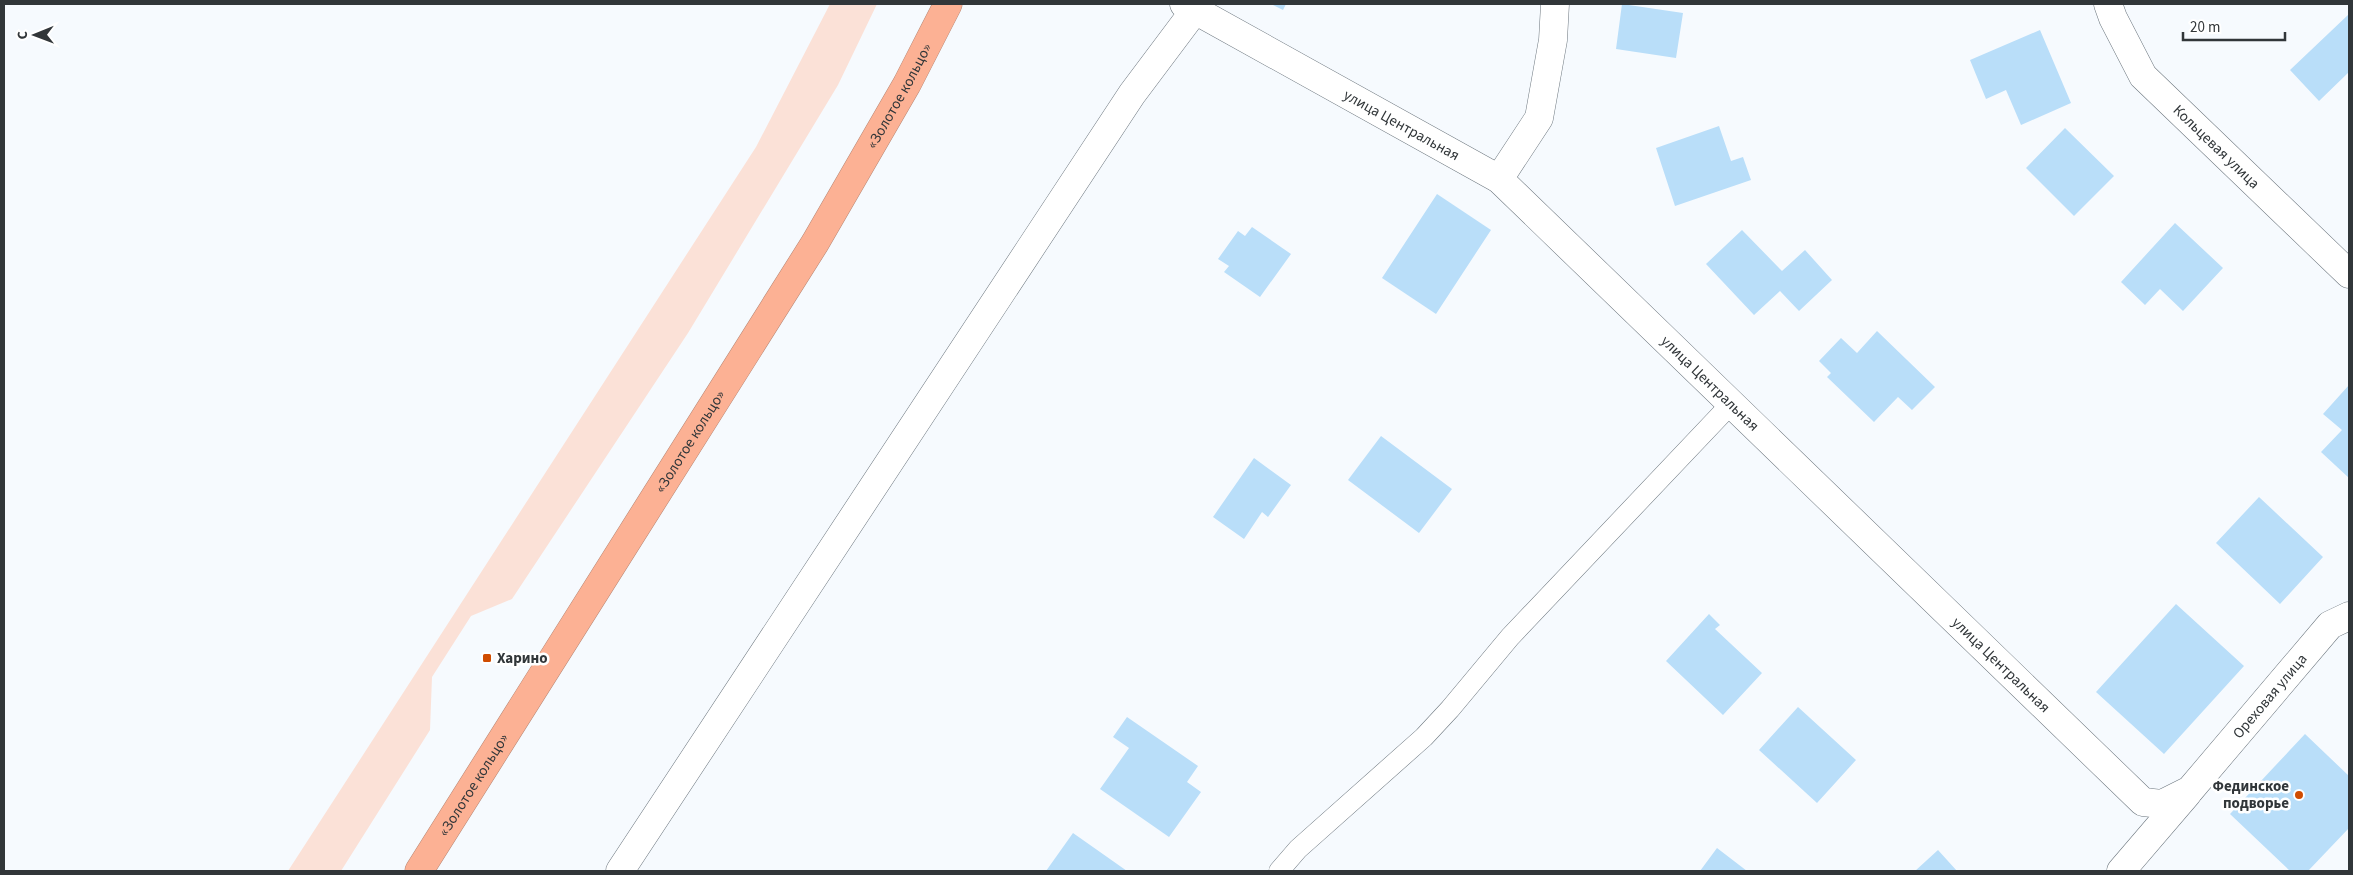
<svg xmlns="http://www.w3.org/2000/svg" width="2353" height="875" font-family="'Source Sans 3',sans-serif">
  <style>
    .green { fill: #fbe1d7 }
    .building { fill: #b9def9 }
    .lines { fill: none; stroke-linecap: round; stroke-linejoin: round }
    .lane-casing { stroke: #6c767e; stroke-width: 21 }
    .street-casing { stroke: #6c767e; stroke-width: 29 }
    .highway-casing { stroke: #b58674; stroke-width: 29 }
    .lane { stroke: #fff; stroke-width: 20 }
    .street { stroke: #fff; stroke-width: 28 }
    .highway { stroke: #fcb194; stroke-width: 28 }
    .poi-dot { fill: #d04c00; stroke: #fff; stroke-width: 2 }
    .labels { text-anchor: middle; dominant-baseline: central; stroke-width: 5; stroke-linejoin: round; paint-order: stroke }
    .street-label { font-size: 15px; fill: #313639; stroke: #fff }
    .poi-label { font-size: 15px; font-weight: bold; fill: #313639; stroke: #fff; text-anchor: start }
  </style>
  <rect width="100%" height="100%" fill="#f6fafe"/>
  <!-- green -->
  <path class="green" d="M 830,4 L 877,4 L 838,85 L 688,333 L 512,599 L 471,616 L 432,677 L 430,730 L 341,871 L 288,871 L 756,147 Z"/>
  <!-- building -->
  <path class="building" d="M 1271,4 L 1286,4 L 1283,10 Z
    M 1622,4 L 1683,13 L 1676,58 L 1616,49 Z
    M 2349,14 L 2349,72 L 2319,101 L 2290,70 Z
    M 2040,30 L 2071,103 L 2021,125 L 2006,90 L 1986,99 L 1970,60 Z
    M 1719,126 L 1731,161 L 1743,157 L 1751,180 L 1675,206 L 1656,148 Z
    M 2065,128 L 2114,176 L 2074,216 L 2026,168 Z
    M 1437,194 L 1491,230 L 1436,314 L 1382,278 Z
    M 2175,223 L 2223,268 L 2183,311 L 2160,289 L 2145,305 L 2121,282 Z
    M 1252,227 L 1291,254 L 1260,297 L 1224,272 L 1229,266 L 1218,259 L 1238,231 L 1245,236 Z
    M 1742,230 L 1782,271 L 1805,250 L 1832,280 L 1799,311 L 1780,291 L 1754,315 L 1706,264 Z
    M 1877,331 L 1935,387 L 1912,410 L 1898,397 L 1874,422 L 1827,377 L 1831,373 L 1819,361 L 1841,338 L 1857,353 Z
    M 2349,385 L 2349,478 L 2321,452 L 2342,430 L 2323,414 Z
    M 1381,436 L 1452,489 L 1419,533 L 1348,480 Z
    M 1254,458 L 1291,485 L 1268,517 L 1262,512 L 1244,539 L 1213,517 Z
    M 2259,497 L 2323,557 L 2280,604 L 2216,543 Z
    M 2176,604 L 2244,666 L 2164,754 L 2096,692 Z
    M 1709,614 L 1720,625 L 1715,629 L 1762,673 L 1723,715 L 1666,661 Z
    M 1798,707 L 1856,760 L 1817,803 L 1759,750 Z
    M 1127,717 L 1198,766 L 1187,782 L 1201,792 L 1169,837 L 1100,789 L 1129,748 L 1113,737 Z
    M 2305,734 L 2349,776 L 2349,828 L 2308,871 L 2290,871 L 2230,814 Z
    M 1073,833 L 1127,871 L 1046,871 Z
    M 1717,848 L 1747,871 L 1700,871 Z
    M 1938,850 L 1957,871 L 1915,871 Z"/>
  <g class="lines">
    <!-- lane casing -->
    <g class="lane-casing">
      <path id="lane" d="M 1279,871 L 1298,849 L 1424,737 L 1450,709 L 1510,637 L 1731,404"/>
    </g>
    <!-- street casing -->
    <g class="street-casing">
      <g id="street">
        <path id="s1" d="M 1184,4 L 1499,179 L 2143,802 L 2162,804 L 2190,790 L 2330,625 L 2349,616"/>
        <path id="s2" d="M 2108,4 L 2113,18 L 2143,76 L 2349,274"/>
        <path d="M 1499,179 L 1539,118 L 1553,40 L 1555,4"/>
        <path d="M 620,871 L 1132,94 L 1195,10"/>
        <path d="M 2121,871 L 2187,794"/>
      </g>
    </g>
    <!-- highway casing -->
    <g class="highway-casing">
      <g id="highway">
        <path id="s3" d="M 419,871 L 815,243 L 907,84 L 948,4"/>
      </g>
    </g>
    <!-- lane -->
    <use href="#lane" class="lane"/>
    <!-- street -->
    <use href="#street" class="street"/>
    <!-- highway -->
    <use href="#highway" class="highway"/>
  </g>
  <!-- markers -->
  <g class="poi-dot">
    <rect x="482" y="653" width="10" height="10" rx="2.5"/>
    <circle cx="2299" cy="795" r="5"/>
  </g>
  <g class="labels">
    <!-- street labels -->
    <g class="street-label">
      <text stroke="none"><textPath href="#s3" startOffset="912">«Золотое кольцо»</textPath></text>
      <text stroke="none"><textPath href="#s1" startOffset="249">улица Центральная</textPath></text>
      <text stroke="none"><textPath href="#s2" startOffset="182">Кольцевая улица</textPath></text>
      <text stroke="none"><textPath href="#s1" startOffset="654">улица Центральная</textPath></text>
      <text stroke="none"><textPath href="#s3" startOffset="508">«Золотое кольцо»</textPath></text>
      <text stroke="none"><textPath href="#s1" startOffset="1059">улица Центральная</textPath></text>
      <text stroke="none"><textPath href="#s1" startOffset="1430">Ореховая улица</textPath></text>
      <text stroke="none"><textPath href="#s3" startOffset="102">«Золотое кольцо»</textPath></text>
    </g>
    <!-- poi labels -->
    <g class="poi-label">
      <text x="497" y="658">Харино</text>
      <text x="2289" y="786" text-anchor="end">Фединское<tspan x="2289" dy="17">подворье</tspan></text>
    </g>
  </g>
  <!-- border -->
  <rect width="2353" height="875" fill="none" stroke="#313639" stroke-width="10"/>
  <!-- north arrow -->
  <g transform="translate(35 35) rotate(269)" stroke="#ffffff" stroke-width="4" paint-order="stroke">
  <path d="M0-4L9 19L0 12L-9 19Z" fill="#313639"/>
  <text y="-8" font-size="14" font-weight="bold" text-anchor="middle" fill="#313639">С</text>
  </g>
  <!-- scale -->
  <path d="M2183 32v8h102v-8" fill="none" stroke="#313639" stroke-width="2.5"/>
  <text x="2190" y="32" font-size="15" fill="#313639" stroke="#ffffff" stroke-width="4" paint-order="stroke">20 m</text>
</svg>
